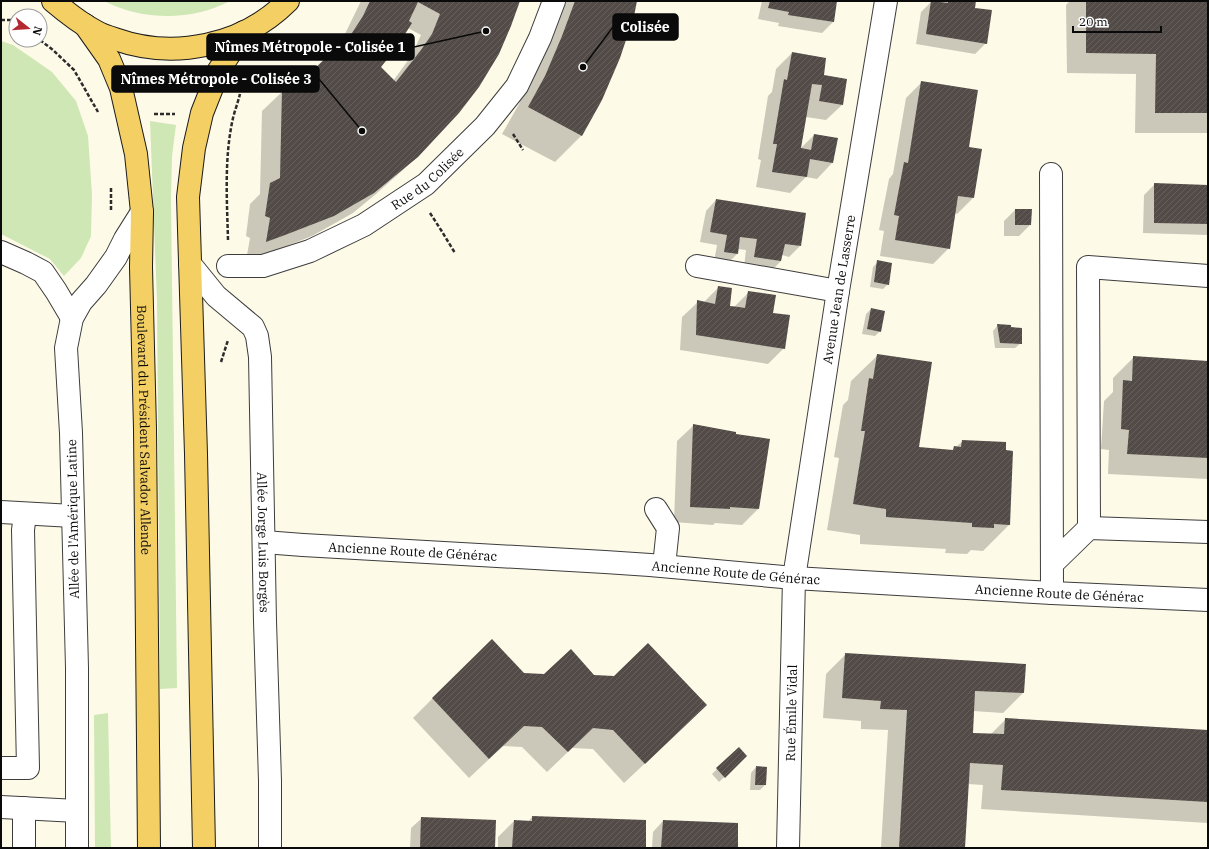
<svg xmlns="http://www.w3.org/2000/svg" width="1209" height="849" font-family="'IBM Plex Serif',serif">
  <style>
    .grass { fill: #cfe6b5 }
    .shadow { fill: #0003; fill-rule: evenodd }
    .building { fill: url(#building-hatch); fill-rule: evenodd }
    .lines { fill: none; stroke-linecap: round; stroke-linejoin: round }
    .minor-casing { stroke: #3d3d3d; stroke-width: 24 }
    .major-casing { stroke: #1b1b1b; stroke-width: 24 }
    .path { stroke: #2c2c2c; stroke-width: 2.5; stroke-dasharray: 4 2; stroke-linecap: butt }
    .minor { stroke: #fff; stroke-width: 22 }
    .major { stroke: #f3cf64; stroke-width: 22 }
    .labels { text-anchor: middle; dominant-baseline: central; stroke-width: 4; stroke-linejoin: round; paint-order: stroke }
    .street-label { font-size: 13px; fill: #0a0a0a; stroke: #fff }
    .leader { fill: none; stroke: #0a0a0a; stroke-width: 1.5 }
    .callout-dot { fill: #0a0a0a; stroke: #fff; stroke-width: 1.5 }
    .callout { fill: #0a0a0a; stroke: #0a0a0a; stroke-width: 1.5 }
    .callout-label { font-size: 14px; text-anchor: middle; font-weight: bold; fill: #fff }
  </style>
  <defs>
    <pattern id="building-hatch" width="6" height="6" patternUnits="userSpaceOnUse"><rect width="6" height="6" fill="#524b47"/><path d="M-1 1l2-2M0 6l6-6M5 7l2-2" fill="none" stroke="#66605d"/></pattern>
  </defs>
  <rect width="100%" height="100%" fill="#fefae8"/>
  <!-- grass -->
  <path class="grass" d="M 104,1 L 230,1 C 192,21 143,21 104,1 Z
    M 1,41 L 13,45 L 52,72 L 76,101 L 88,136 L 92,194 L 91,236 L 81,258 L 64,276 L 50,259 L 1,234 Z
    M 150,121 L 176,125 L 172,156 L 171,199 L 177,688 L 160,689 L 157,301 Z
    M 108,713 L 111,848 L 95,848 L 94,715 Z"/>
  <!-- shadow -->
  <path class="shadow" d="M 361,1 L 519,1 L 425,148 L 404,169 L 376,194 L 353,213 L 312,236 L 264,255 L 246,261 L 250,238 L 246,236 L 250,204 L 260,194 L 262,111 L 283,91 L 311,72 L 334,51 L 343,38 ZM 408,28 L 421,35 L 412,55 L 393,81 L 380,68 Z
    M 556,1 L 636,1 L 601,99 L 581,136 L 555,162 L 502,134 L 519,104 L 547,35 Z
    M 762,1 L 836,1 L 833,22 L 822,33 L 778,26 L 779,23 L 758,19 Z
    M 932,1 L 939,2 L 939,1 L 975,1 L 974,8 L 986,43 L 975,54 L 916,44 L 921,12 Z
    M 1070,1 L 1208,1 L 1208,133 L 1135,133 L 1136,74 L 1067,73 L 1066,5 Z
    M 792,53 L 842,105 L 826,120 L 806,117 L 800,149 L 814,135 L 832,163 L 817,179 L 806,177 L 790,193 L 756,187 L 761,160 L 758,159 L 768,96 L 772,92 L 776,69 Z
    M 922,82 L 968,148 L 973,198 L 957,214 L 955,213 L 949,248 L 933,264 L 880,256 L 884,231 L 879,230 L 889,179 L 893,174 L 906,98 Z
    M 1155,184 L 1208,186 L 1208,235 L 1143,233 L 1144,195 Z
    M 716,200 L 800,246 L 789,257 L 782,255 L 781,261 L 770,272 L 744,267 L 746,250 L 738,249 L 737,254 L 726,265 L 714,262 L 717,245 L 700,242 L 706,211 Z
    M 1015,210 L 1030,225 L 1019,236 L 1004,236 L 1004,221 Z
    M 878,262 L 888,284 L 883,289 L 870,287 L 873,267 Z
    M 719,287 L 729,306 L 734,307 L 749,292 L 772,314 L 784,348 L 768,364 L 680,350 L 682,317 L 698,302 L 703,303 Z
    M 871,309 L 880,331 L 875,336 L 862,334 L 866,314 Z
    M 998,325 L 1010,328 L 1021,343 L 1015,348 L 995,348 L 993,331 Z
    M 878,355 L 917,448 L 951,451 L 963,441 L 1009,525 L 983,551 L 971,550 L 967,554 L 945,553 L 946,549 L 860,544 L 860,535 L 827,530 L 839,458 L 834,457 L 843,405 L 848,400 L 851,381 Z
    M 1134,357 L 1208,362 L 1208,479 L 1108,474 L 1109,450 L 1101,449 L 1104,401 L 1113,392 L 1113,378 Z
    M 693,426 L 758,509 L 742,525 L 715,523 L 713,525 L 674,522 L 677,441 Z
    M 846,654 L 1024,665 L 1023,693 L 1003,713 L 973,711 L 972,734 L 990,735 L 1006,719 L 1208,731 L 1208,823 L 981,809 L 983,785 L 968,784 L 964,848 L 881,848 L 888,730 L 861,729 L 861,721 L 823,718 L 826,674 Z
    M 523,674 L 594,676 L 686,725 L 624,783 L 593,749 L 572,748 L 547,772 L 522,747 L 503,746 L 469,778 L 413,718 L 433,698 Z
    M 738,748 L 746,756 L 719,782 L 712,774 Z
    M 756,767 L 765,785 L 760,790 L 750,790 L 751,773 Z
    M 532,817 L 645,848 L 498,848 L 498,837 L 514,821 L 528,822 Z
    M 422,818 L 494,848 L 410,848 L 411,828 Z
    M 663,821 L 737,848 L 652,848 L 653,832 Z"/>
  <!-- building -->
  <path class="building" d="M 370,1 L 520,1 L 511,26 L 499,54 L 479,87 L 459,113 L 418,157 L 374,193 L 334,216 L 285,235 L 266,242 L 270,218 L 265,216 L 270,183 L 280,178 L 282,90 L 311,72 L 352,33 L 363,16 ZM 418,2 L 440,14 L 432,34 L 421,50 L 396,82 L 381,67 L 397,47 L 412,23 L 409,21 Z
    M 575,1 L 637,1 L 634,16 L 620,58 L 602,100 L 582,136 L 528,107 L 545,76 L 562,36 Z
    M 770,1 L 837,1 L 834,22 L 788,15 L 789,12 L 768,8 Z
    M 931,1 L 948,3 L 948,1 L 976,1 L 975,8 L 992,10 L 987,44 L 926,34 Z
    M 1086,1 L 1208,1 L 1208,113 L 1155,113 L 1156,54 L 1086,53 Z
    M 792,52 L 826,58 L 824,75 L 847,79 L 843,105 L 819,101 L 822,85 L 812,84 L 801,148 L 811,150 L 814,134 L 838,138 L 833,163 L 810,159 L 807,177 L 772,172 L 777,144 L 773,144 L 784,79 L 787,80 Z
    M 921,81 L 978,90 L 969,147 L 982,149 L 974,198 L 958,196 L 950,249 L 895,240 L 899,216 L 894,215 L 904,162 L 908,163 Z
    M 1154,183 L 1208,185 L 1208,224 L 1154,223 Z
    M 716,199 L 806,213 L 801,246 L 785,244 L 781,261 L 754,257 L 757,239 L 740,237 L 738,254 L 724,252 L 727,235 L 710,232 Z
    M 1015,209 L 1032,209 L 1031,225 L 1015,225 Z
    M 877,260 L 892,263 L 889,285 L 874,282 Z
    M 718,286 L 732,288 L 730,306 L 739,307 L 745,308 L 748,291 L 776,295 L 773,313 L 790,315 L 785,349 L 696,335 L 697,300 L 715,304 Z
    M 871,308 L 885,311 L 881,332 L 867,329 Z
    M 997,324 L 1011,325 L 1011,327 L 1022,328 L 1022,344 L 1000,343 Z
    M 877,354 L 932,362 L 919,447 L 953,450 L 954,446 L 961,447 L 962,440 L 1006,442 L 1006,450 L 1013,451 L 1010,525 L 994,524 L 994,528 L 972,527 L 972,523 L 886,517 L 886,509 L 853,504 L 865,431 L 861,431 L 869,378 L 873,379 Z
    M 1133,356 L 1208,361 L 1208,458 L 1127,454 L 1129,430 L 1121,429 L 1123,380 L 1132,381 Z
    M 693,424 L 736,432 L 736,434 L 770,439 L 759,509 L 730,507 L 730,509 L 690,507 Z
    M 492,639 L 524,673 L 544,674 L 571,649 L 594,675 L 614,676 L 648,643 L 707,705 L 645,764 L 613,730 L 593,728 L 568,752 L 542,727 L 524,726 L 489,759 L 432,698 Z
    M 845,653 L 1026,664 L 1024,693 L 975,691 L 973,733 L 1004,734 L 1005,718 L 1208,730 L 1208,802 L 1001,790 L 1003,765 L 970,763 L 965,848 L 899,848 L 907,710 L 880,709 L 881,701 L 842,698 Z
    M 739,747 L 747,756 L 725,778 L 716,768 Z
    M 756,766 L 767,767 L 766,785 L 755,785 Z
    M 532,816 L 646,820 L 646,848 L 512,848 L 514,820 L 532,821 Z
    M 421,817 L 496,820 L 495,848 L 420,848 Z
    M 663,820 L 738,823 L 738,848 L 661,848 Z"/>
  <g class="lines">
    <!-- minor casing -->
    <g class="minor-casing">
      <g id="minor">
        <path d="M 1051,174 L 1052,593"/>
        <path d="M 1,252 L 26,263 L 43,272 L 56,291 L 72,318"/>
        <path id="s1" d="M 190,264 L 216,296 L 253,327 L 257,336 L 260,357 L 265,621 L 270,781 L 270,848"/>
        <path id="s2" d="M 228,266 L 263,266 L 310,251 L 364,225 L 426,184 L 485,126 L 517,86 L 540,38 L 554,1"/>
        <path d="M 697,266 L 838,291"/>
        <path d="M 656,509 L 668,528 L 664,566"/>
        <path d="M 1,512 L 73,516"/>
        <path d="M 1089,528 L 1088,267 L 1208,276"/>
        <path id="s3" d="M 264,542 L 303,545 L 605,562 L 650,565 L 794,578 L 1052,593 L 1208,600"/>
        <path d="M 1052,564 L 1089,528 L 1208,532"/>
        <path d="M 1,768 L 28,768 L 23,530 L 25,514"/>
        <path d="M 1,807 L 77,811"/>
        <path d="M 24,848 L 24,808"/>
        <path d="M 77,848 L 77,668 L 71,433 L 66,348 L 72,318 L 81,302 L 96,285 L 116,257 L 125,239 L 142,212"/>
        <path id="s4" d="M 788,848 L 794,578 L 838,291 L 886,1"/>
      </g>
    </g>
    <!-- major casing -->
    <g class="major-casing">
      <g id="major">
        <path d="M 53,1 C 66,12 80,23 95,31 C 101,35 108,37 115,39 C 174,60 243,46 288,1"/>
        <path id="s5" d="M 85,25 L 109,59 L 121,88 L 136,154 L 142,212 L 141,267 L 145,429 L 149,848"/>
        <path d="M 204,848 L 196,454 L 188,197 L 194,148 L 202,113 L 219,70 L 244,32"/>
      </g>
    </g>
    <!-- path -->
    <path class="path" d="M 1,20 L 13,20 L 16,23
      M 40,40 L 53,50 L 74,70 L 98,112
      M 154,114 L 175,114
      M 513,134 L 523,150
      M 111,210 L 111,187
      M 430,213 L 441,230 L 455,253
      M 228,240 C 227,200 224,158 233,118 C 235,110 238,102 240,94
      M 221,362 L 228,340"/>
    <!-- minor -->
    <use href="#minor" class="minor"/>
    <!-- major -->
    <use href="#major" class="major"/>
  </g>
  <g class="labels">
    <!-- street labels -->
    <g class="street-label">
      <text stroke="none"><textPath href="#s2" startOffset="223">Rue du Colisée</textPath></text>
      <text stroke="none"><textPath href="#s4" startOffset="562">Avenue Jean de Lasserre</textPath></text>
      <text stroke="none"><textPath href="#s5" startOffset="417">Boulevard du Président Salvador Allende</textPath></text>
      <text transform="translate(73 519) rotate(-91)">Allée de l'Amérique Latine</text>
      <text stroke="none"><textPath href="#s1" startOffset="306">Allée Jorge Luis Borgès</textPath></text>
      <text stroke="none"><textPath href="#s3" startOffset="149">Ancienne Route de Générac</textPath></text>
      <text stroke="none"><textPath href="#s3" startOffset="473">Ancienne Route de Générac</textPath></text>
      <text stroke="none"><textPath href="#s3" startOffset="797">Ancienne Route de Générac</textPath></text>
      <text stroke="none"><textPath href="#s4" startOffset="135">Rue Émile Vidal</textPath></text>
    </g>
  </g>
  <!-- callouts -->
  <path class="leader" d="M583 67L613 27M486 31L414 47M362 131L319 79"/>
  <g class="callout-dot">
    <circle cx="583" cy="67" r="4"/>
    <circle cx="486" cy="31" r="4"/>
    <circle cx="362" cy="131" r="4"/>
  </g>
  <g class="callout">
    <rect x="613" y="14" width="65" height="26" rx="4"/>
    <rect x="207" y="34" width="207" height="26" rx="4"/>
    <rect x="112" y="66" width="207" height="26" rx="4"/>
  </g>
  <g class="callout-label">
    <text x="645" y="32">Colisée</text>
    <text x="310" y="52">Nîmes Métropole - Colisée 1</text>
    <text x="216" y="84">Nîmes Métropole - Colisée 3</text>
  </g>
  <!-- border -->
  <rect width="1209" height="849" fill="none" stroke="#0a0a0a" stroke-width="4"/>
  <!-- north arrow -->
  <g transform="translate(28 28) rotate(107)"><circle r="19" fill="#ffffff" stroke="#9d9d9d"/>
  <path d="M0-3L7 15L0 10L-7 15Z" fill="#b32931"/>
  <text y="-6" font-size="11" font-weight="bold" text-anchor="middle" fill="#0a0a0a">N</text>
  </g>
  <!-- scale -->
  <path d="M1073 26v6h88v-6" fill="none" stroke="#0a0a0a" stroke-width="2"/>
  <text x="1079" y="26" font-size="12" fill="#0a0a0a" stroke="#ffffff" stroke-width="3" paint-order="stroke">20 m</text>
</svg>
